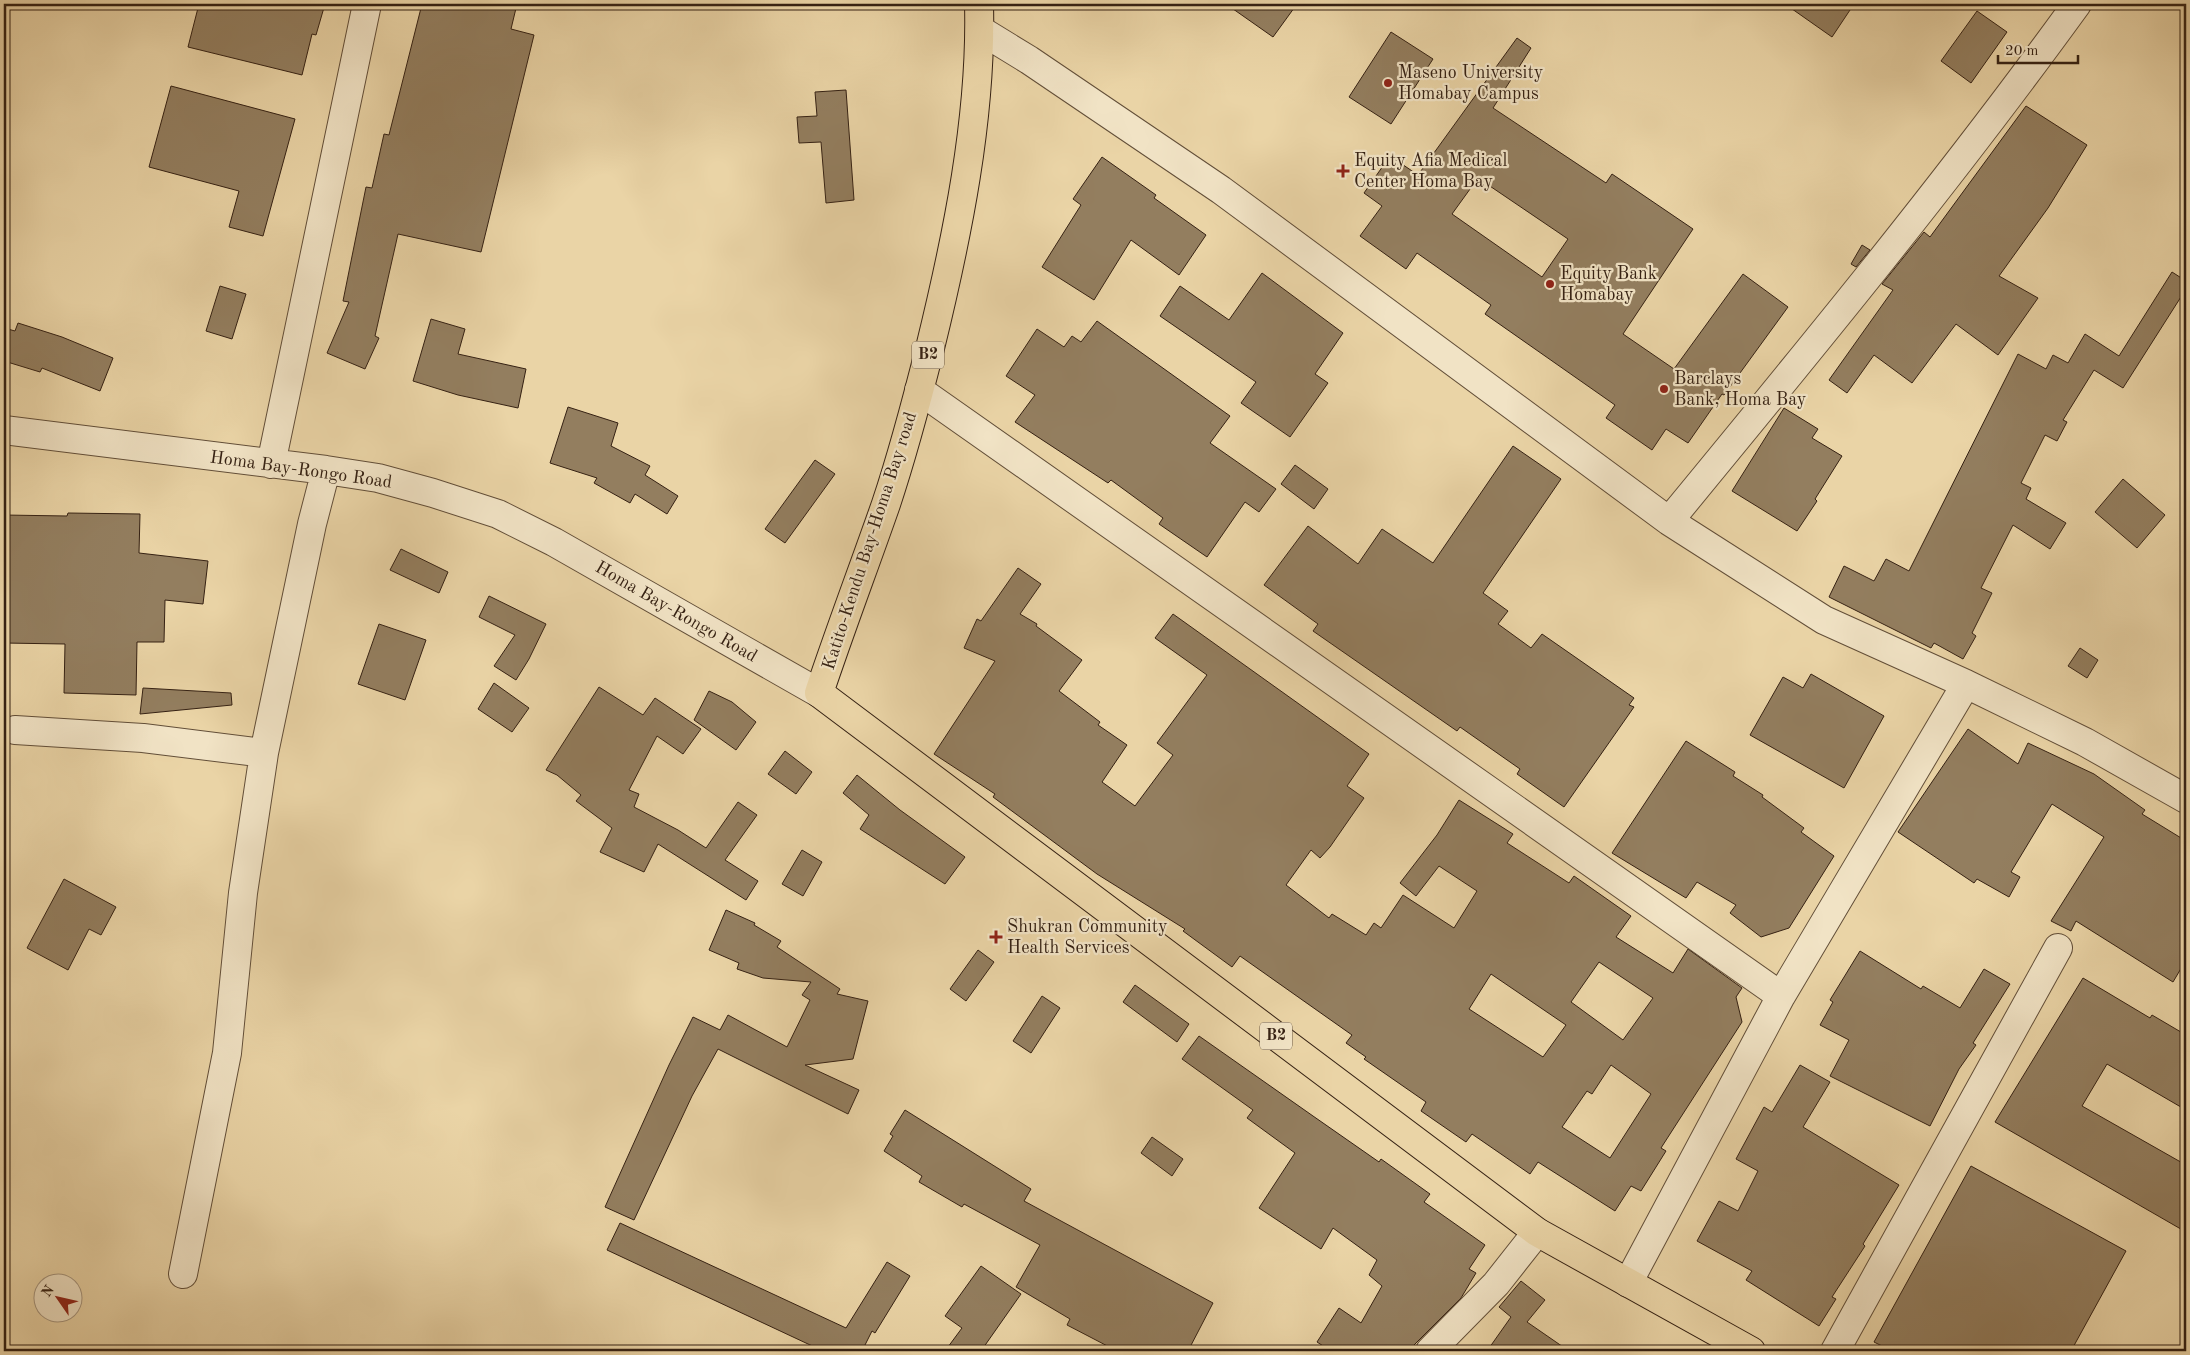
<svg xmlns="http://www.w3.org/2000/svg" width="2190" height="1355" font-family="'Old Standard TT',serif">
  <style>
    .building { fill: #937e5f; stroke: #352113; fill-rule: evenodd }
    .lines { fill: none; stroke-linecap: round; stroke-linejoin: round }
    .minor-casing { stroke: #624e38; stroke-width: 30 }
    .tertiary-casing { stroke: #624e38; stroke-width: 30 }
    .trunk-casing { stroke: #352113; stroke-width: 30 }
    .minor { stroke: #f1e3c5; stroke-width: 28 }
    .tertiary { stroke: #f1e3c5; stroke-width: 28 }
    .trunk { stroke: #ead4a6; stroke-width: 28 }
    .poi-dot { fill: #8f2418; stroke: #f1e3c5; stroke-width: 2 }
    .labels { text-anchor: middle; dominant-baseline: central; stroke-width: 4.5; stroke-linejoin: round; paint-order: stroke }
    .shield { fill: #f1e3c5; stroke: #6d5b48; stroke-width: 1 }
    .shield-label { font-size: 16px; font-weight: bold; fill: #352113 }
    .poi-label { font-size: 18px; fill: #352113; stroke: #f1e3c5; text-anchor: start }
    .street-label { font-size: 18px; fill: #352113; stroke: #f1e3c5 }
  </style>
  <rect width="100%" height="100%" fill="#ead4a6"/>
  <filter id="stains"><feTurbulence type="fractalNoise" baseFrequency=".004" numOctaves="4"/><feColorMatrix values="0 0 0 0 .2 0 0 0 0 .09 0 0 0 0 .02 0 0 0 .5 -.17"/></filter>
  <radialGradient id="worn" r=".72"><stop offset=".6" stop-color="#630" stop-opacity="0"/><stop offset="1" stop-color="#630" stop-opacity=".3"/></radialGradient>
  <!-- building -->
  <path class="building" d="M 199,4 L 325,4 L 316,35 L 312,34 L 302,75 L 188,47 Z
    M 422,4 L 517,4 L 511,29 L 534,35 L 481,252 L 398,234 L 375,336 L 379,338 L 365,369 L 327,353 L 349,302 L 343,301 L 366,187 L 372,188 L 384,134 L 389,135 Z
    M 1226,4 L 1297,4 L 1273,37 Z
    M 1785,4 L 1854,4 L 1832,37 Z
    M 1977,11 L 2007,32 L 1971,83 L 1941,61 Z
    M 1391,32 L 1433,59 L 1391,124 L 1349,97 Z
    M 1517,38 L 1531,48 L 1493,108 L 1606,183 L 1612,174 L 1693,229 L 1623,334 L 1674,369 L 1743,274 L 1788,307 L 1724,395 L 1722,394 L 1688,443 L 1666,429 L 1652,450 L 1606,418 L 1615,405 L 1485,314 L 1491,305 L 1417,253 L 1406,269 L 1360,236 L 1382,206 L 1364,193 L 1390,156 L 1418,175 ZM 1478,178 L 1568,239 L 1542,277 L 1452,214 Z
    M 171,86 L 295,119 L 263,236 L 229,227 L 239,191 L 149,167 Z
    M 846,90 L 854,200 L 826,203 L 821,142 L 799,143 L 797,117 L 817,116 L 815,92 Z
    M 2026,106 L 2087,145 L 2048,208 L 1999,276 L 2038,298 L 1998,355 L 1956,324 L 1912,383 L 1874,355 L 1847,393 L 1829,380 L 1893,290 L 1882,284 L 1924,232 L 1930,237 Z
    M 1102,157 L 1156,195 L 1154,198 L 1206,235 L 1179,275 L 1131,240 L 1094,300 L 1042,267 L 1081,205 L 1073,199 Z
    M 1862,245 L 1870,250 L 1856,267 L 1851,264 Z
    M 2172,272 L 2186,281 L 2186,289 L 2123,388 L 2094,370 L 2063,420 L 2067,422 L 2057,441 L 2045,435 L 2021,483 L 2031,488 L 2026,499 L 2066,523 L 2050,549 L 2013,525 L 1981,588 L 1992,593 L 1972,633 L 1976,636 L 1963,659 L 1934,643 L 1931,648 L 1829,597 L 1844,566 L 1874,581 L 1886,559 L 1909,571 L 2018,354 L 2046,369 L 2053,355 L 2068,363 L 2085,334 L 2119,356 Z
    M 1262,273 L 1343,333 L 1315,374 L 1328,383 L 1290,437 L 1241,403 L 1256,382 L 1160,316 L 1180,286 L 1229,320 Z
    M 220,286 L 246,294 L 232,339 L 206,331 Z
    M 431,319 L 465,329 L 458,354 L 526,369 L 518,408 L 458,395 L 413,381 Z
    M 1097,321 L 1230,416 L 1210,443 L 1276,489 L 1259,512 L 1245,502 L 1207,557 L 1159,524 L 1163,518 L 1111,480 L 1108,483 L 1015,422 L 1035,395 L 1006,376 L 1037,329 L 1064,347 L 1072,336 L 1081,342 Z
    M 18,323 L 62,337 L 113,358 L 100,391 L 42,368 L 40,372 L 4,361 L 4,328 L 15,331 Z
    M 568,407 L 618,423 L 611,446 L 650,466 L 645,475 L 678,496 L 667,514 L 635,494 L 630,503 L 594,483 L 597,478 L 550,463 Z
    M 1784,408 L 1818,429 L 1812,438 L 1842,456 L 1815,499 L 1817,501 L 1797,531 L 1732,491 Z
    M 1513,446 L 1561,479 L 1483,593 L 1508,611 L 1498,624 L 1531,648 L 1542,634 L 1634,698 L 1629,705 L 1634,707 L 1564,807 L 1517,774 L 1520,769 L 1460,727 L 1457,731 L 1313,631 L 1318,624 L 1264,585 L 1308,526 L 1358,564 L 1382,529 L 1433,563 Z
    M 815,460 L 835,474 L 785,543 L 765,529 Z
    M 1295,465 L 1328,489 L 1314,509 L 1281,484 Z
    M 2123,479 L 2165,515 L 2137,548 L 2095,512 Z
    M 68,513 L 140,514 L 139,553 L 208,561 L 203,604 L 165,600 L 164,642 L 137,642 L 136,695 L 64,693 L 65,644 L 4,643 L 4,515 L 67,516 Z
    M 401,549 L 448,572 L 439,593 L 390,570 Z
    M 1018,568 L 1041,584 L 1020,614 L 1037,624 L 1036,626 L 1082,660 L 1059,691 L 1100,722 L 1098,725 L 1127,745 L 1102,782 L 1135,806 L 1173,755 L 1157,743 L 1207,675 L 1155,638 L 1173,614 L 1369,754 L 1347,786 L 1364,798 L 1330,847 L 1320,858 L 1311,850 L 1286,885 L 1329,918 L 1332,914 L 1366,935 L 1374,923 L 1381,928 L 1403,895 L 1454,928 L 1477,891 L 1439,866 L 1416,896 L 1400,883 L 1437,835 L 1459,800 L 1513,834 L 1507,843 L 1569,883 L 1574,876 L 1631,916 L 1616,937 L 1673,973 L 1688,949 L 1742,988 L 1736,997 L 1742,1022 L 1661,1148 L 1666,1151 L 1641,1191 L 1631,1186 L 1615,1211 L 1538,1162 L 1530,1174 L 1472,1134 L 1466,1142 L 1421,1111 L 1426,1102 L 1364,1059 L 1366,1057 L 1346,1043 L 1352,1035 L 1240,956 L 1232,967 L 1183,931 L 1185,929 L 1097,874 L 993,797 L 995,794 L 934,754 L 995,661 L 964,648 L 977,619 L 981,621 ZM 1599,962 L 1653,998 L 1623,1040 L 1571,1002 ZM 1491,974 L 1566,1025 L 1543,1057 L 1469,1009 ZM 1611,1065 L 1651,1094 L 1610,1158 L 1562,1127 L 1587,1091 L 1592,1094 Z
    M 489,596 L 546,624 L 529,659 L 516,680 L 494,666 L 515,635 L 479,617 Z
    M 379,624 L 426,640 L 405,700 L 358,684 Z
    M 2080,648 L 2098,660 L 2087,678 L 2068,666 Z
    M 1811,674 L 1884,716 L 1844,788 L 1750,735 L 1783,677 L 1803,688 Z
    M 494,683 L 529,708 L 512,732 L 478,709 Z
    M 599,687 L 643,715 L 655,698 L 701,729 L 683,754 L 657,736 L 629,790 L 639,794 L 634,807 L 678,830 L 706,848 L 738,802 L 757,815 L 725,860 L 758,881 L 746,900 L 658,844 L 644,872 L 600,852 L 612,828 L 576,801 L 581,795 L 557,775 L 546,770 Z
    M 143,688 L 231,693 L 232,705 L 140,714 Z
    M 709,691 L 732,702 L 756,722 L 736,750 L 694,720 Z
    M 1968,729 L 2018,764 L 2028,743 L 2094,774 L 2145,810 L 2142,814 L 2186,841 L 2186,960 L 2173,982 L 2076,921 L 2071,931 L 2051,921 L 2104,837 L 2052,804 L 2011,872 L 2020,877 L 2009,897 L 1977,879 L 1974,883 L 1898,832 Z
    M 1686,741 L 1735,772 L 1733,776 L 1763,795 L 1762,797 L 1804,828 L 1801,832 L 1834,856 L 1789,928 L 1761,937 L 1730,913 L 1736,905 L 1697,882 L 1686,898 L 1612,853 Z
    M 785,751 L 812,772 L 796,794 L 768,774 Z
    M 857,775 L 900,810 L 965,857 L 945,884 L 860,829 L 869,815 L 843,793 Z
    M 802,850 L 822,862 L 803,896 L 782,884 Z
    M 64,879 L 116,907 L 101,935 L 89,929 L 68,970 L 27,948 Z
    M 726,910 L 755,923 L 754,925 L 781,941 L 777,947 L 840,989 L 837,994 L 868,1001 L 853,1059 L 805,1065 L 859,1090 L 848,1114 L 718,1049 L 692,1096 L 634,1220 L 605,1207 L 669,1065 L 693,1017 L 720,1030 L 728,1015 L 787,1047 L 810,1000 L 802,995 L 811,982 L 763,978 L 737,969 L 739,963 L 709,950 Z
    M 978,950 L 994,962 L 966,1001 L 950,989 Z
    M 1860,951 L 1921,989 L 1923,986 L 1960,1008 L 1984,969 L 2010,984 L 1973,1043 L 1976,1045 L 1959,1069 L 1930,1126 L 1830,1076 L 1849,1040 L 1820,1025 L 1833,1002 L 1830,1000 Z
    M 2083,978 L 2150,1018 L 2152,1015 L 2186,1035 L 2186,1110 L 2107,1064 L 2082,1106 L 2186,1165 L 2186,1232 L 1995,1122 Z
    M 1135,985 L 1189,1024 L 1177,1042 L 1123,1002 Z
    M 1042,996 L 1060,1008 L 1031,1053 L 1013,1041 Z
    M 1199,1036 L 1313,1116 L 1379,1162 L 1381,1159 L 1430,1194 L 1424,1202 L 1485,1245 L 1469,1269 L 1476,1273 L 1461,1298 L 1408,1351 L 1331,1351 L 1317,1342 L 1339,1308 L 1361,1323 L 1382,1286 L 1369,1275 L 1377,1260 L 1333,1228 L 1321,1249 L 1259,1208 L 1295,1153 L 1247,1118 L 1253,1110 L 1182,1059 Z
    M 1800,1065 L 1830,1082 L 1803,1127 L 1899,1185 L 1863,1244 L 1865,1246 L 1832,1297 L 1836,1299 L 1819,1326 L 1746,1280 L 1752,1271 L 1697,1241 L 1719,1201 L 1738,1211 L 1758,1171 L 1736,1159 L 1764,1107 L 1772,1112 Z
    M 905,1110 L 1031,1189 L 1024,1201 L 1213,1303 L 1188,1351 L 1117,1351 L 1067,1325 L 1070,1319 L 1016,1287 L 1040,1245 L 964,1204 L 962,1207 L 919,1182 L 922,1176 L 884,1151 L 893,1136 L 890,1134 Z
    M 1152,1137 L 1183,1159 L 1172,1176 L 1141,1153 Z
    M 1971,1166 L 2126,1251 L 2071,1351 L 1892,1351 L 1874,1342 Z
    M 620,1223 L 846,1328 L 887,1262 L 910,1276 L 875,1333 L 872,1331 L 862,1351 L 823,1351 L 607,1250 Z
    M 981,1266 L 1021,1294 L 981,1351 L 945,1351 L 962,1328 L 945,1316 Z
    M 1521,1281 L 1545,1300 L 1527,1322 L 1569,1351 L 1487,1351 L 1511,1317 L 1499,1307 Z"/>
  <g class="lines">
    <!-- minor casing -->
    <g class="minor-casing">
      <path id="minor" d="M 980,30 L 1029,60 L 1221,190 L 1669,521 L 1824,620 L 1966,684 L 2085,742 L 2186,799
        M 919,390 L 1781,996
        M 4,430 L 326,470 L 378,478 L 433,493 L 498,514 L 554,542 L 819,693
        M 271,464 L 367,4
        M 1669,521 C 1809,351 1948,182 2077,4
        M 15,730 L 143,738 L 264,753
        M 183,1274 L 227,1053 L 243,893 L 264,753 L 312,524 L 326,470
        M 1628,1283 L 1781,996 L 1966,684
        M 1835,1351 L 2058,948"/>
    </g>
    <!-- tertiary casing -->
    <g class="tertiary-casing">
      <path id="tertiary" d="M 1430,1351 L 1496,1284 L 1537,1232"/>
    </g>
    <!-- trunk casing -->
    <g class="trunk-casing">
      <path id="trunk" d="M 979,4 C 982,117 957,238 930,348 C 917,400 903,453 886,504 C 864,567 840,630 819,693 L 1537,1232 L 1751,1351"/>
    </g>
    <!-- minor -->
    <use href="#minor" class="minor"/>
    <!-- tertiary -->
    <use href="#tertiary" class="tertiary"/>
    <!-- trunk -->
    <use href="#trunk" class="trunk"/>
  </g>
  <!-- markers -->
  <g class="poi-dot">
    <circle cx="1388" cy="83" r="5"/>
    <path d="M1340.5 163.5h5v5h5v5h-5v5h-5v-5h-5v-5h5z"/>
    <circle cx="1550" cy="284" r="5"/>
    <circle cx="1664" cy="389" r="5"/>
    <path d="M993.5 929.5h5v5h5v5h-5v5h-5v-5h-5v-5h5z"/>
  </g>
  <g class="labels">
    <!-- shield labels -->
    <g class="shield">
      <rect x="912" y="341.5" width="32" height="27" rx="4"/>
      <rect x="1260" y="1022.5" width="32" height="27" rx="4"/>
    </g>
    <g class="shield-label">
      <text x="928" y="355">B2</text>
      <text x="1276" y="1036">B2</text>
    </g>
    <!-- poi labels -->
    <g class="poi-label">
      <text x="1398" y="73">Maseno University<tspan x="1398" dy="21">Homabay Campus</tspan></text>
      <text x="1354" y="161">Equity Afia Medical<tspan x="1354" dy="21">Center Homa Bay</tspan></text>
      <text x="1560" y="274">Equity Bank<tspan x="1560" dy="21">Homabay</tspan></text>
      <text x="1674" y="379">Barclays<tspan x="1674" dy="21">Bank, Homa Bay</tspan></text>
      <text x="1007" y="927">Shukran Community<tspan x="1007" dy="21">Health Services</tspan></text>
    </g>
    <!-- street labels -->
    <g class="street-label">
      <text transform="translate(301 470) rotate(8)">Homa Bay-Rongo Road</text>
      <text transform="translate(870 541) rotate(-72)">Katito-Kendu Bay-Homa Bay road</text>
      <text transform="translate(676 612) rotate(30)">Homa Bay-Rongo Road</text>
    </g>
  </g>
  <!-- margin -->
  <rect width="2190" height="1355" fill="none" stroke="#ead4a6" stroke-width="20"/>
  <rect x="5" y="5" width="2180" height="1345" fill="none" stroke="#352113" stroke-width="2.5"/>
  <rect x="10" y="10" width="2170" height="1335" fill="none" stroke="#352113"/>
  <!-- north arrow -->
  <g transform="translate(58 1298) rotate(304)"><circle r="24" fill="#f1e3c5" stroke="#a6957e"/>
  <path d="M0-4L9 19L0 12L-9 19Z" fill="#8f2418"/>
  <text y="-8" font-size="14" font-weight="bold" text-anchor="middle" fill="#352113">N</text>
  </g>
  <!-- scale -->
  <path d="M1998 55v8h80v-8" fill="none" stroke="#352113" stroke-width="2.5"/>
  <text x="2005" y="55" font-size="15" fill="#352113" stroke="#f1e3c5" stroke-width="4" paint-order="stroke">20 m</text>
  <rect width="100%" height="100%" filter="url(#stains)"/>
  <rect width="100%" height="100%" fill="url(#worn)"/>
</svg>
